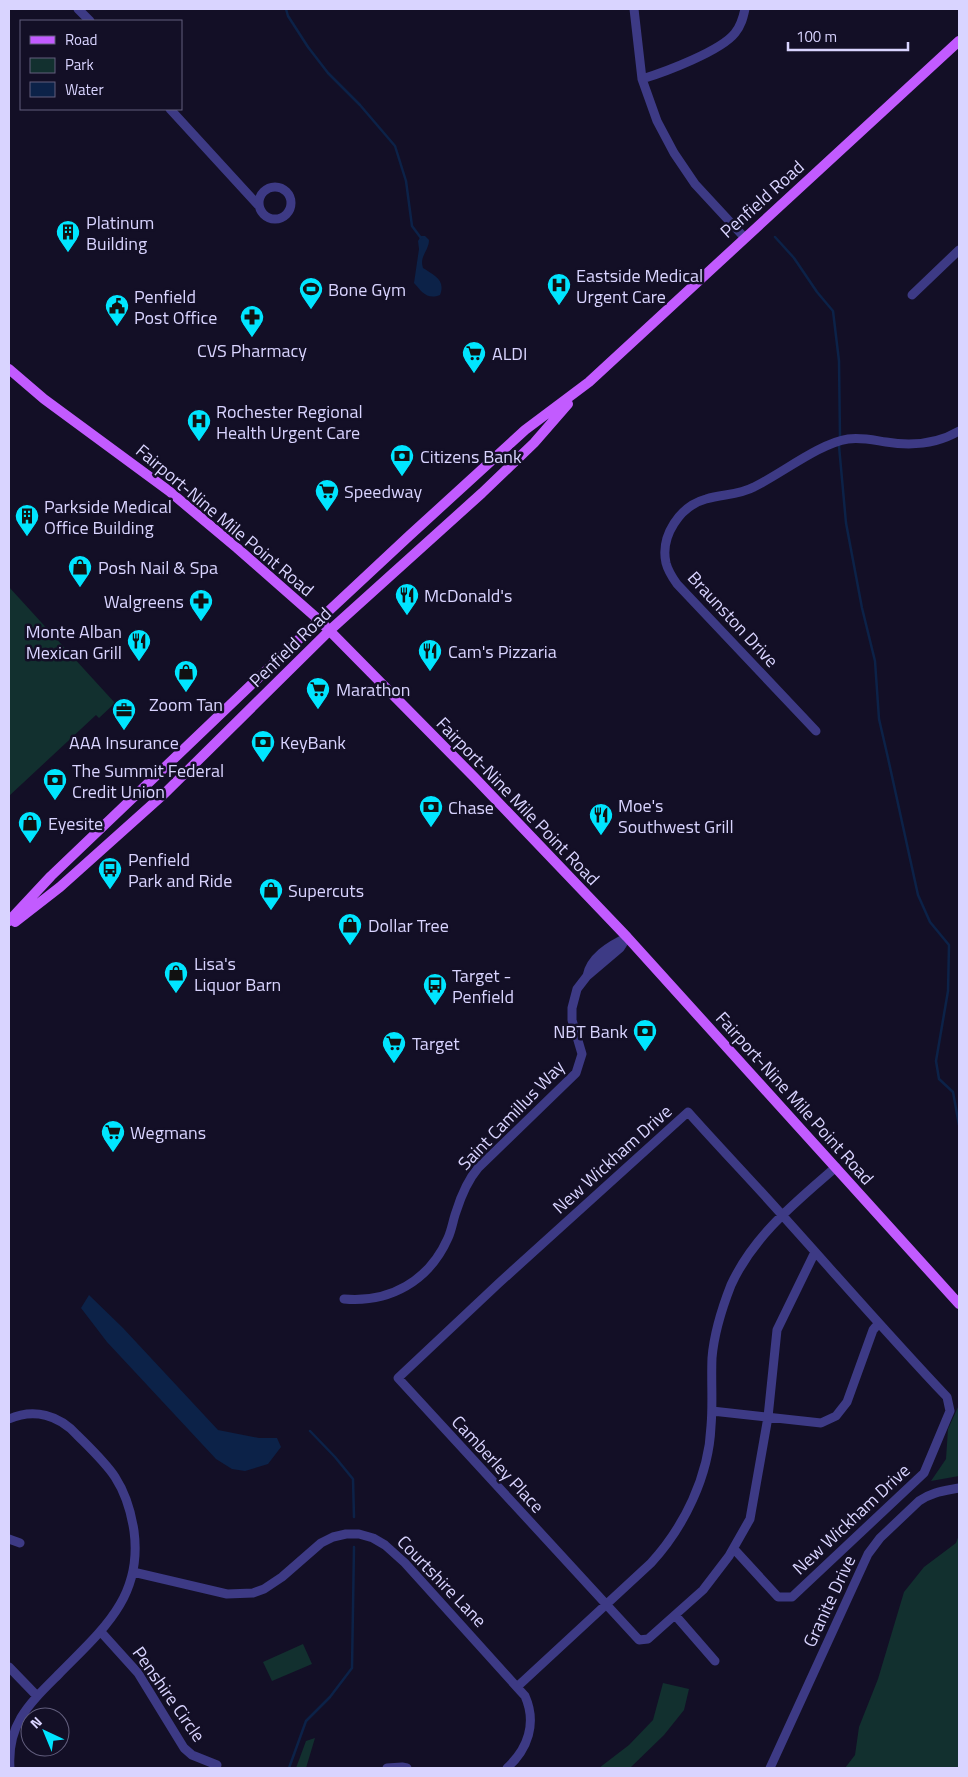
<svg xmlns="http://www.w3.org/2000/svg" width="968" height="1777" font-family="'Titillium Web',sans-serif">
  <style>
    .green { fill: #12302f }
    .water { fill: #0c2248 }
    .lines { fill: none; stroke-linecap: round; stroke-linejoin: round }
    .stream { stroke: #0c2248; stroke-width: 2.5 }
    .minor { stroke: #3d3a85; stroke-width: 9 }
    .major { stroke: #c25bff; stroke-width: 10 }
    .labels { text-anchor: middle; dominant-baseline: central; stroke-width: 5; stroke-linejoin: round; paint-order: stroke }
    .street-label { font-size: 18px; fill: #d9d4ff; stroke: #130f26 }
    .poi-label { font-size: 18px; fill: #d9d4ff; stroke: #130f26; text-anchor: start }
  </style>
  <rect width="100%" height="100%" fill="#130f26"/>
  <!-- green -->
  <path class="green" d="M 9,587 L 115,703 L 99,718 L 96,715 L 9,796 Z
    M 959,1405 L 959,1476 L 931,1481 L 946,1459 L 948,1429 Z
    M 959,1535 L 959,1768 L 845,1768 L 855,1755 L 859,1727 L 878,1679 L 904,1592 L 924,1567 L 956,1543 Z
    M 303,1644 L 312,1664 L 272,1681 L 263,1662 Z
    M 663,1683 L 689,1689 L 684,1710 L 664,1735 L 630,1768 L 599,1768 L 629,1745 L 653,1720 Z
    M 315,1738 L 306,1768 L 296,1768 L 306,1741 Z"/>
  <!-- water -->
  <path class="water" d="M 421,236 L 425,236 L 429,240 C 429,251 419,256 423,268 C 434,275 446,280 440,295 C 427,300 422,292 414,283 L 419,249 L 418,241 Z
    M 89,1295 L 123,1328 L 218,1430 L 259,1438 L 277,1438 L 281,1447 L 268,1464 L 245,1471 L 232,1469 L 216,1459 L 107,1342 L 81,1308 Z"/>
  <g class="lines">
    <!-- stream -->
    <path class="stream" d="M 286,9 L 288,16 L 308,47 L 328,73 L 360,105 L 395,146 L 406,181 L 412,226 L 421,238
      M 775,237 L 794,258 L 817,292 L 833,311 L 839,361 L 840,437
      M 839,446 L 846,523 L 862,608 L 875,661 L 879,719 L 888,758 L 918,895 L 930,922 L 949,945 L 948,991 L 936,1061 L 939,1079 L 953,1092 L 959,1125
      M 310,1431 L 335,1457 L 353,1479 L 354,1517
      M 289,1768 L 306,1721 L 330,1697 L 352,1668 L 354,1547"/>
    <!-- minor -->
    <path class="minor" d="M 78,9 L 90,21
      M 634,9 L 642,79 L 657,121 L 674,153 L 695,184 L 744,237
      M 642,79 C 665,72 721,51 735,33 C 741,26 743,18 745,9
      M 170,109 L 258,205
      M259 203a16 16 0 1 1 32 0a16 16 0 1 1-32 0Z
      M 912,295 L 959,250
      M 816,731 L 677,584 C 672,577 668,571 666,563 C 660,536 680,506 706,499 C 723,494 739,495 754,487 C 781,474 820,443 848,439 C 861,437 873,440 886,442 C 911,446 937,444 959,431
      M 587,976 C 590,958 610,945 626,938
      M 344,1299 C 390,1303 429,1281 448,1238 C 452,1229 453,1220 456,1212 C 461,1196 467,1181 478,1168 L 576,1073 L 582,1054 L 572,1020 L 572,1008 L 577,989 L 587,976 L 620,948 L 627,937
      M 712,1411 L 821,1423 L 836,1416 L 847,1402 L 873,1330 L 878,1324
      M 9,1419 C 34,1408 59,1415 77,1435 C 90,1448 105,1462 115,1477 C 126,1494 131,1511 134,1531 C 143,1598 101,1631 58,1675 C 29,1704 7,1724 10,1768
      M 9,1539 L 20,1543
      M 734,1549 L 778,1597 L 792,1597 L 924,1473 L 950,1411 L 947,1397 C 891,1338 838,1277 783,1216 C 752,1181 719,1147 688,1112 L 499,1283 L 398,1378 L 639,1640 L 648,1639 L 703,1590 L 729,1556 L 750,1519 L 768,1417 L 777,1330 L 815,1252
      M 133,1572 L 227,1594 L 253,1593 L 264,1589 L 282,1577 L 321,1543 L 333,1537 L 346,1534 L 359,1534 L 373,1538 L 385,1545 L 405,1563 L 525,1696 C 537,1723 528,1749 507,1768
      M 675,1615 L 715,1661
      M 101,1632 L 138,1673 L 184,1748 L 192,1755 L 217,1765
      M 9,1667 L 37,1696
      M 518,1686 L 651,1563 C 684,1527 709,1476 711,1426 C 713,1404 711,1381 712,1358 C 714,1333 722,1308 731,1285 C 754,1235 796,1202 836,1167
      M 387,1768 L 402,1767 L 407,1768
      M 770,1768 L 868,1554 L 880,1538 L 919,1501 C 932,1492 944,1491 959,1488"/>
    <!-- major -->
    <path class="major" d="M 9,369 L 44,399 L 169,491 L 237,548 L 319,620 L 475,778 L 627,937 L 959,1304
      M 9,921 L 51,876 L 319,620 L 409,536 L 525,430 L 589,382 L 959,41
      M 15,922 L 60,887 L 165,793 L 329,631 L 482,493 L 534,443 L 568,404"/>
  </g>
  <!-- icons -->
  <defs>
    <g id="building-pin" transform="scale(1.25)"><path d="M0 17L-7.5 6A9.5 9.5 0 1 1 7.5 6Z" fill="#00e5ff" stroke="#130f26"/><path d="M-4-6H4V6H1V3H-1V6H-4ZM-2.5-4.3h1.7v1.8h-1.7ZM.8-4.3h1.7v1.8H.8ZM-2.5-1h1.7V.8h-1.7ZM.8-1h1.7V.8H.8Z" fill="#111"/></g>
    <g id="hospital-pin" transform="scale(1.25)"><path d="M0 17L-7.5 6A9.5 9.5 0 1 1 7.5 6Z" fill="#00e5ff" stroke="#130f26"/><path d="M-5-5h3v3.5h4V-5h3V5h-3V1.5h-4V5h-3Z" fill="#111"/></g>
    <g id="stadium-pin" transform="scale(1.25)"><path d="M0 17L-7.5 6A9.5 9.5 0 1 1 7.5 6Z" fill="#00e5ff" stroke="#130f26"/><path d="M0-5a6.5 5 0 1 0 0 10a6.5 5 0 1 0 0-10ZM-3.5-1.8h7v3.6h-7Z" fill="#111"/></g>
    <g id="civic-pin" transform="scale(1.25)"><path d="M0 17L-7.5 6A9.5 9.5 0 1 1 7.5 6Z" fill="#00e5ff" stroke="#130f26"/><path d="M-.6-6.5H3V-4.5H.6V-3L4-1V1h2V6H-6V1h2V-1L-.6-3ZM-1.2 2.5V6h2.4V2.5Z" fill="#111"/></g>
    <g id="pharmacy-pin" transform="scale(1.25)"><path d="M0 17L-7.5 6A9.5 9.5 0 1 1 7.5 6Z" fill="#00e5ff" stroke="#130f26"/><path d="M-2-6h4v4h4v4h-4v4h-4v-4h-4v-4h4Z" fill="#111"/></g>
    <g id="supermarket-pin" transform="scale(1.25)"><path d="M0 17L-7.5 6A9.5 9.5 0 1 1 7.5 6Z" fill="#00e5ff" stroke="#130f26"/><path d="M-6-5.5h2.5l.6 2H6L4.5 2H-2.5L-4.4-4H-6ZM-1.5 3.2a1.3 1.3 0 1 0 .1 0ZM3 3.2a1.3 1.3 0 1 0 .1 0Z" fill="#111"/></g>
    <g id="bank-pin" transform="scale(1.25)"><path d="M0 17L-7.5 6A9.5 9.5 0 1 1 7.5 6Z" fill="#00e5ff" stroke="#130f26"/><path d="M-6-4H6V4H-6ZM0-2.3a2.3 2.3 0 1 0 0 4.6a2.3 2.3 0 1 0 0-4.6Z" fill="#111"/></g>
    <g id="shop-pin" transform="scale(1.25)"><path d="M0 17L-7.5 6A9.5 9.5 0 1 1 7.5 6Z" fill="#00e5ff" stroke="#130f26"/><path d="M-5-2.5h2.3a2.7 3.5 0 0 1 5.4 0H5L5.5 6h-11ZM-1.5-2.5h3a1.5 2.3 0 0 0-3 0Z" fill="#111"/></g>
    <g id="restaurant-pin" transform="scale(1.25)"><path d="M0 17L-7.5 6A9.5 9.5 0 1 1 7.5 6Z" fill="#00e5ff" stroke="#130f26"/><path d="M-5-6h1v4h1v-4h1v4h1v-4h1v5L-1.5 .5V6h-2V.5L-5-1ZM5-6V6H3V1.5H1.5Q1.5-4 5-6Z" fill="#111"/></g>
    <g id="office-pin" transform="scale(1.25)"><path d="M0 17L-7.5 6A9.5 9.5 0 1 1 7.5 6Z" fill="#00e5ff" stroke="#130f26"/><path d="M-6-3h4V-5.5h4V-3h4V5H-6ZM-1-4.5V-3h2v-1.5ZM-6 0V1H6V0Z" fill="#111"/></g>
    <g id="bus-pin" transform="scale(1.25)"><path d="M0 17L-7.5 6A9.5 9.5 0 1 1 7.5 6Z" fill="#00e5ff" stroke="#130f26"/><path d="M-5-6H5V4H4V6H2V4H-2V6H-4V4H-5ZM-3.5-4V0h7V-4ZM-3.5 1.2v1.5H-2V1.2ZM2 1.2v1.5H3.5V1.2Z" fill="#111"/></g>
  </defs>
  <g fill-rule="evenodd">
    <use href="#building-pin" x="68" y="232"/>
    <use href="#hospital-pin" x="559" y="285"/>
    <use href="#stadium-pin" x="311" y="289"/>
    <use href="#civic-pin" x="117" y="306"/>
    <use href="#pharmacy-pin" x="252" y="317"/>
    <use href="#supermarket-pin" x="474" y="353"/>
    <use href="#hospital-pin" x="199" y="421"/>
    <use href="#bank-pin" x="402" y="456"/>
    <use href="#supermarket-pin" x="327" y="491"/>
    <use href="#building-pin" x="27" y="516"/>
    <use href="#shop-pin" x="80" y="567"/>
    <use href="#restaurant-pin" x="407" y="595"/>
    <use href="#pharmacy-pin" x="201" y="601"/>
    <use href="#restaurant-pin" x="139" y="641"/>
    <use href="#restaurant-pin" x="430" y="651"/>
    <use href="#shop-pin" x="186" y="672"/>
    <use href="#supermarket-pin" x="318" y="689"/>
    <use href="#office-pin" x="124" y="710"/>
    <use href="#bank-pin" x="263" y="742"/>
    <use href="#bank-pin" x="55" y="780"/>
    <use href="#bank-pin" x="431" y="807"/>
    <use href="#restaurant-pin" x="601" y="815"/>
    <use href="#shop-pin" x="30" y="823"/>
    <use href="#bus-pin" x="110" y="869"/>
    <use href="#shop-pin" x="271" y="890"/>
    <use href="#shop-pin" x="350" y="925"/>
    <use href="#shop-pin" x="176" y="973"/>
    <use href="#bus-pin" x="435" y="985"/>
    <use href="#bank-pin" x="645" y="1031"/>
    <use href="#supermarket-pin" x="394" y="1043"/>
    <use href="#supermarket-pin" x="113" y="1132"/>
  </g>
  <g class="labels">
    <!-- street labels -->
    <g class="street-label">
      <text transform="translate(762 199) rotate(-42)">Penfield Road</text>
      <text transform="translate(225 520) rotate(40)">Fairport-Nine Mile Point Road</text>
      <text transform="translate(733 619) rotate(47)">Braunston Drive</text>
      <text transform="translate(290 647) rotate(-44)">Penfield Road</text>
      <text transform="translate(518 801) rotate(46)">Fairport-Nine Mile Point Road</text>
      <text transform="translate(795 1098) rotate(48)">Fairport-Nine Mile Point Road</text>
      <text transform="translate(511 1115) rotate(-46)">Saint Camillus Way</text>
      <text transform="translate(612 1159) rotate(-42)">New Wickham Drive</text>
      <text transform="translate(498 1464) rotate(47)">Camberley Place</text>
      <text transform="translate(851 1519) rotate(-43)">New Wickham Drive</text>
      <text transform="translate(442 1581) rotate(46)">Courtshire Lane</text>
      <text transform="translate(829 1601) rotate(-65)">Granite Drive</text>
      <text transform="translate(169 1694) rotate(55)">Penshire Circle</text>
    </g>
    <!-- poi labels -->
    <g class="poi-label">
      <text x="86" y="222">Platinum<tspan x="86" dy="21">Building</tspan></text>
      <text x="576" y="275">Eastside Medical<tspan x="576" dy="21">Urgent Care</tspan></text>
      <text x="328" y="289">Bone Gym</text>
      <text x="134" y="296">Penfield<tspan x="134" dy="21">Post Office</tspan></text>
      <text x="252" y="350" text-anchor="middle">CVS Pharmacy</text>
      <text x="492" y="353">ALDI</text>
      <text x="216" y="411">Rochester Regional<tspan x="216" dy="21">Health Urgent Care</tspan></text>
      <text x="420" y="456">Citizens Bank</text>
      <text x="344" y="491">Speedway</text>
      <text x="44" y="506">Parkside Medical<tspan x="44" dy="21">Office Building</tspan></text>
      <text x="98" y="567">Posh Nail &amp; Spa</text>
      <text x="424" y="595">McDonald's</text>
      <text x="184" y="601" text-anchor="end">Walgreens</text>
      <text x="122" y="631" text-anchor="end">Monte Alban<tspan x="122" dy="21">Mexican Grill</tspan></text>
      <text x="448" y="651">Cam's Pizzaria</text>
      <text x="336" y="689">Marathon</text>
      <text x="186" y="704" text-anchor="middle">Zoom Tan</text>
      <text x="124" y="742" text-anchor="middle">AAA Insurance</text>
      <text x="280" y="742">KeyBank</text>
      <text x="72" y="770">The Summit Federal<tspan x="72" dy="21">Credit Union</tspan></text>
      <text x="618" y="805">Moe's<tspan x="618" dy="21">Southwest Grill</tspan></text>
      <text x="448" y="807">Chase</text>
      <text x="48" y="823">Eyesite</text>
      <text x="128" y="859">Penfield<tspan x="128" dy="21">Park and Ride</tspan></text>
      <text x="288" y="890">Supercuts</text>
      <text x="368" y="925">Dollar Tree</text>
      <text x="194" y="963">Lisa's<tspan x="194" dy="21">Liquor Barn</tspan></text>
      <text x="452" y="975">Target -<tspan x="452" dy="21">Penfield</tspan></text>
      <text x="628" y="1031" text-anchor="end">NBT Bank</text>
      <text x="412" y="1043">Target</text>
      <text x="130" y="1132">Wegmans</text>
    </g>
  </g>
  <!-- border -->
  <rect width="968" height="1777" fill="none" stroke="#d9d4ff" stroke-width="20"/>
  <!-- legend -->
  <rect x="20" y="20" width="162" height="90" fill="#130f26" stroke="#625e7d"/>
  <rect x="30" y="36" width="25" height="8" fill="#c25bff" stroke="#625e7d"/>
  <text x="65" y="45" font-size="15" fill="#d9d4ff">Road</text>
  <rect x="30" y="58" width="25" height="15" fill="#12302f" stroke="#625e7d"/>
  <text x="65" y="70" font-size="15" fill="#d9d4ff">Park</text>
  <rect x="30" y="82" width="25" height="15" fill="#0c2248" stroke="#625e7d"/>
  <text x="65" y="95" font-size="15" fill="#d9d4ff">Water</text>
  <!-- north arrow -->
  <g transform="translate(45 1732) rotate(316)"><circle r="24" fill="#130f26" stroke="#625e7d"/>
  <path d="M0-4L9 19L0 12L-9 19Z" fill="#00e5ff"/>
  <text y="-8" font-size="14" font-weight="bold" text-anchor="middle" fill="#d9d4ff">N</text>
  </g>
  <!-- scale -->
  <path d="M788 42v8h120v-8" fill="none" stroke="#d9d4ff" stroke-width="2.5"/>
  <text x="796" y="42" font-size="15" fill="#d9d4ff" stroke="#130f26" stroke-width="4" paint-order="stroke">100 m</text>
</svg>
